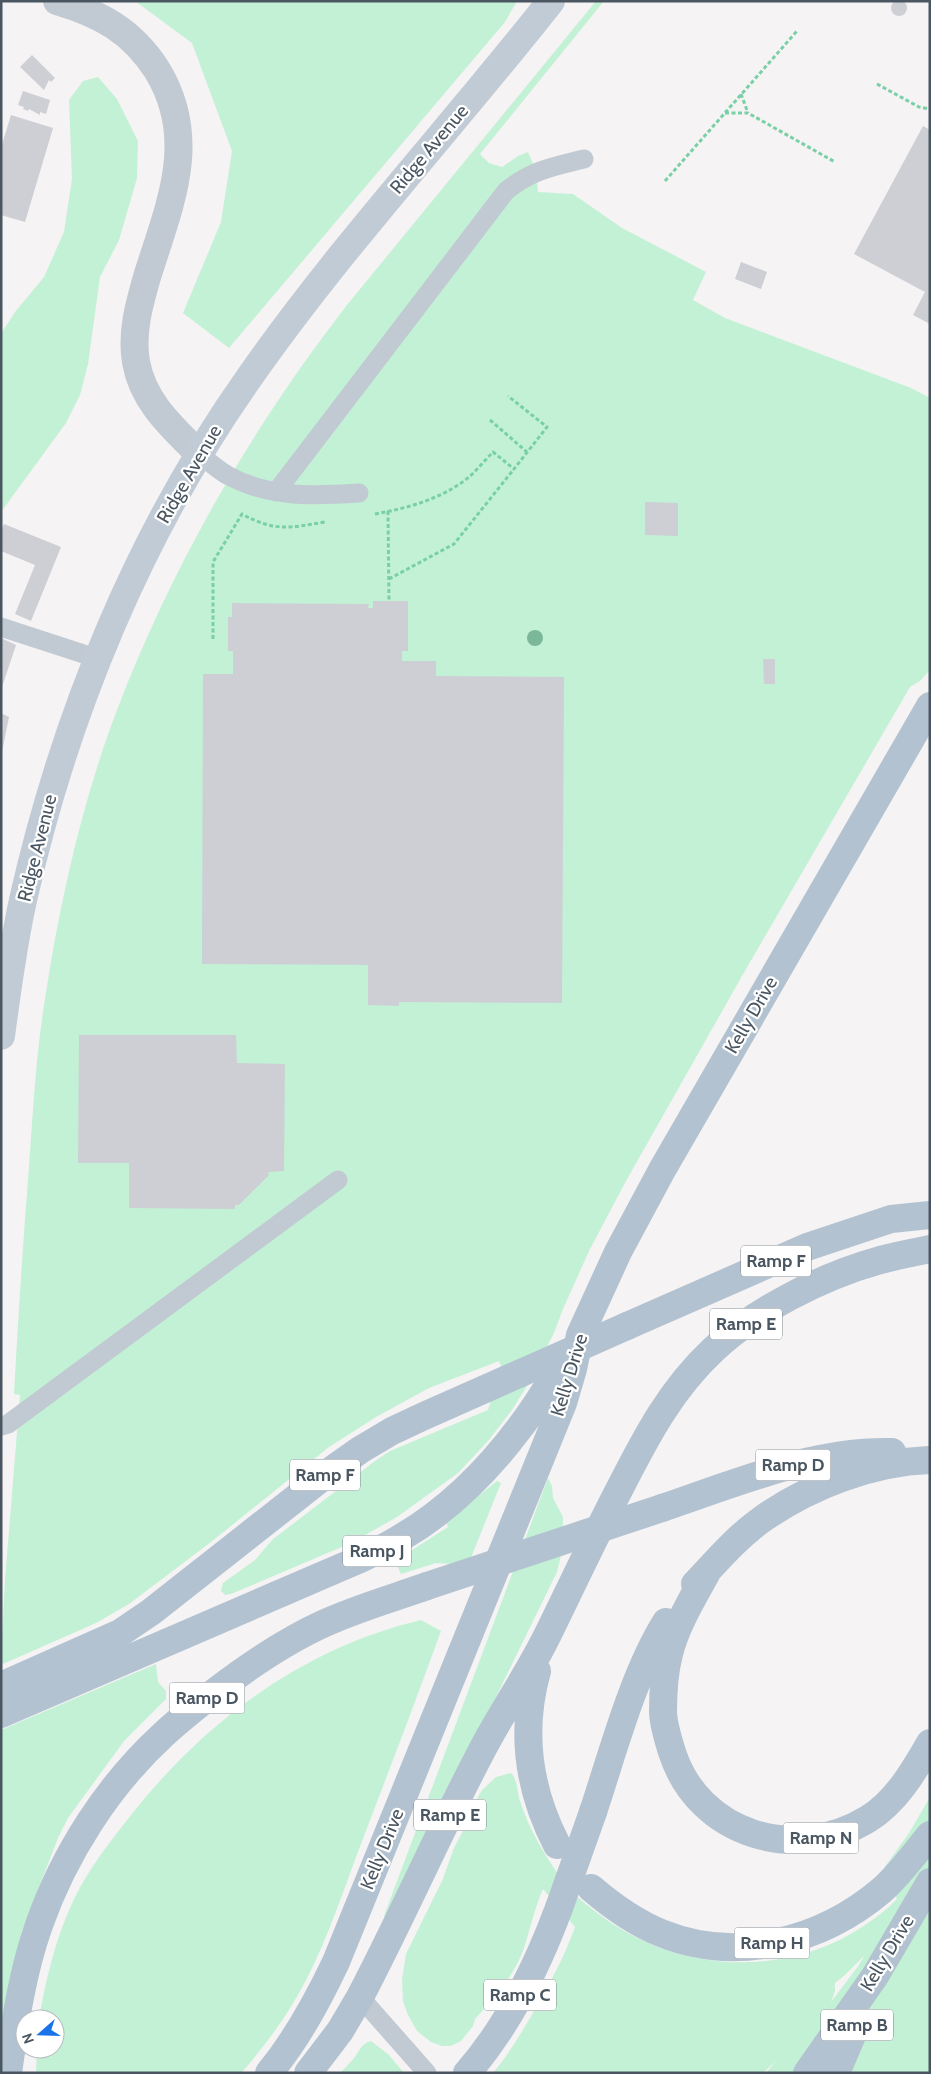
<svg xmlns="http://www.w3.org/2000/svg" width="931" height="2074" font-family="Cabin,sans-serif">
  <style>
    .green { fill: #c3f1d5; fill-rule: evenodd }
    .building { fill: #cdcfd5 }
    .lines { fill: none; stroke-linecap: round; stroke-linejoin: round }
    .path { stroke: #7ad0a6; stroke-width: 3; stroke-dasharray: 4 2.5; stroke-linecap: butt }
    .service { stroke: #c1cad2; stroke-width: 19 }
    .minor { stroke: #c1cad2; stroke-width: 28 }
    .secondary { stroke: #c1cbd6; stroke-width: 28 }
    .primary { stroke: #b3c2d1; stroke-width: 28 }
    .primary-bridge { stroke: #b3c2d1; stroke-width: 28 }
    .tree { fill: #7bb799 }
    .labels { text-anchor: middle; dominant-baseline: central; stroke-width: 4.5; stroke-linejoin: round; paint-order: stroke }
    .shield { fill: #fff; stroke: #808990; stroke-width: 1 }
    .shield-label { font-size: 18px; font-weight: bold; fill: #4a5661 }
    .street-label { font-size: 19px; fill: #4a5661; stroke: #fff }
  </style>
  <rect width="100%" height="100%" fill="#f5f3f3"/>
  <!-- green -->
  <path class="green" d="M 135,1 L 517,1 L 505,22 L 229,348 L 183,313 L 221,222 L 232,151 L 192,43 Z
    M 596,1 L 604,1 L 480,154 L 489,163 L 502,167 L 518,156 L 528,152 L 536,171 L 538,192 L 573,194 L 622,228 L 706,272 L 693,300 L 725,318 L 911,388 L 930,398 L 930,670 L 920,681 L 910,687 L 746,969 L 626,1181 L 589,1251 L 563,1309 L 554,1333 L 527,1386 L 512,1410 L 488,1441 L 458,1473 L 397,1517 L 351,1543 L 231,1594 L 225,1595 L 221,1591 L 223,1583 L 255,1560 L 272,1540 L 375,1461 L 390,1451 L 488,1410 L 501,1366 L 499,1361 L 429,1388 L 376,1417 L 329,1447 L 211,1542 L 129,1604 L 96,1623 L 3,1664 L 1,1660 L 5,1580 L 20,1395 L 14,1394 C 18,1319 23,1243 29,1167 C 33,1111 36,1054 45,999 C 60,901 82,802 117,710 C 173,564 251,429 347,305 Z
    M 98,77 L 117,99 L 138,141 L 137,178 L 119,240 L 100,277 L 88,364 L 80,395 L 66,423 L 1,512 L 1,334 L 15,312 L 44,277 L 64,232 L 72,179 L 69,100 L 83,81 Z
    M 548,1478 L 552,1486 L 553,1498 L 563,1517 L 563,1547 L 557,1572 L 388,1918 L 384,1916 Z
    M 497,1481 L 501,1483 L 468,1565 L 436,1563 L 401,1574 L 395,1561 L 448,1527 L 446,1522 Z
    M 421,1620 L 441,1631 C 416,1700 390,1768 364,1836 C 345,1885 329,1937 304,1984 C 287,2016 265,2046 241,2073 L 36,2073 L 37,2049 L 55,2049 L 55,2019 L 39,2019 C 46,1978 56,1937 74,1899 C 87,1872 106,1847 124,1824 C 199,1726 299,1649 421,1620 Z
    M 156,1664 L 158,1682 L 166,1691 L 166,1699 L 124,1741 L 68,1818 L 58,1838 L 21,1934 L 12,1972 L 1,2039 L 1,1730 Z
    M 511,1773 C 517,1779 517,1789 519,1798 C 528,1827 543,1853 561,1878 C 570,1892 583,1902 596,1912 C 661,1963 749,1977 826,1946 C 846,1938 867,1925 884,1911 C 889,1908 893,1902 897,1899 L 884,1868 L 909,1833 L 930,1797 L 930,2073 L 766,2073 L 776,2061 L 763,2073 L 493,2073 C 507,2056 519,2037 530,2018 C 548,1986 563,1961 575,1927 L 543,1889 C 535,1907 531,1926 525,1945 C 516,1974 495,1997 475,2019 L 473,2026 L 461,2041 L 451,2046 L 442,2046 L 431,2042 L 417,2031 L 408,2015 L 403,2001 L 402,1980 L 406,1954 L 442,1881 L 454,1848 L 465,1827 L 467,1816 L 482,1790 L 496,1777 ZM 864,1956 L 859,1965 L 831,2002 L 835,1991 L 835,1983 L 845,1975 Z
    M 371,2041 L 389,2055 L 404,2073 L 340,2073 C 345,2068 350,2063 354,2058 C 360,2050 361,2044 371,2041 Z"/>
  <!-- building -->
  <path class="building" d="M891 8a8 8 0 1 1 16 0a8 8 0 1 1-16 0Z
    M 32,55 L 55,78 L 51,82 L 49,80 L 44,90 L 20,67 Z
    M 23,91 L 50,100 L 46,114 L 40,112 L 40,115 L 29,109 L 28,111 L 23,109 L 24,107 L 18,105 Z
    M 11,115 L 53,128 L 25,222 L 1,215 L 1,148 Z
    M 923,126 L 930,130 L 930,324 L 913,315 L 925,292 L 854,254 Z
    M 741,262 L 767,272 L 761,289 L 735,279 Z
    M 645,502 L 678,503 L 678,536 L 645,535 Z
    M 4,524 L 61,547 L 31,621 L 15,614 L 35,565 L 1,551 L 1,531 Z
    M 373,601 L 408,601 L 408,651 L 402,651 L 402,661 L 436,661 L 436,676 L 564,677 L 562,1003 L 399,1002 L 399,1006 L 368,1005 L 368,965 L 202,964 L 203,674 L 233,674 L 233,651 L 228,651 L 228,617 L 232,617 L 232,603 L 369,604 L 368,608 L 373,608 Z
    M 1,638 L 16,645 L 2,687 L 1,687 Z
    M 763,659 L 775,659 L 775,684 L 764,684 Z
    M 1,713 L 9,717 L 2,752 L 1,752 Z
    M 79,1035 L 236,1035 L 237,1063 L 285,1064 L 284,1171 L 268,1172 L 269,1175 L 239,1205 L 235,1205 L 235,1209 L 129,1208 L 129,1163 L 78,1163 Z"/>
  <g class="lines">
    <!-- path -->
    <path class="path" d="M 877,84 L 919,107 L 930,109
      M 741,94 L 748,113
      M 725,113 L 748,113 L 835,162
      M 665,181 L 797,31
      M 490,420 L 527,452
      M 388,511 L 389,601
      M 375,514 C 408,508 442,499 469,477 C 477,470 485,460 493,452 L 514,469 L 547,427 L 508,396
      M 389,579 L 454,544 L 514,469
      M 213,639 L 213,562 L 242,514 C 275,532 289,528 325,522"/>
    <!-- service -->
    <path class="service" d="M 199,454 C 208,461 217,469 227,475 C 269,498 313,496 359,493
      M 276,492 L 506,191 C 532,170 552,167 584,159
      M 1,627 L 99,659
      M 1,1426 L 8,1424 L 338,1180
      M 360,1997 L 427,2073"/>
    <!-- minor -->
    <path class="minor" d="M 57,1 C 101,14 132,31 157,70 C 200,140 169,206 147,277 C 139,305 131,333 136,362 C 143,402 172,427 199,454"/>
    <!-- secondary -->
    <path class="secondary" d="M 1,1036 C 7,991 13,945 23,900 C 65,714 140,531 251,375 C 343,244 452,127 551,1"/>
    <!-- primary -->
    <path class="primary" d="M 627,1326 L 807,1247 L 891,1219 L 930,1215
      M 662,1508 C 736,1483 813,1450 892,1452
      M 707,1572 C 693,1598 676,1625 669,1654 C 664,1673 663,1693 663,1711 C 663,1724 668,1739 672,1752 C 699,1836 796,1863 868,1819 C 896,1802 914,1771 930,1743
      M 695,1584 C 716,1562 736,1538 761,1520 C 809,1486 871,1462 930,1460
      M 537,1671 C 520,1732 528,1789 557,1845
      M 1,1686 L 120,1633 L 151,1612 L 329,1472 L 360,1450 L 392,1431 L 424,1416 L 521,1373
      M 1,1714 L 358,1560 C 373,1553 388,1546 402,1537 C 448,1510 489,1469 521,1426 C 539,1403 553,1377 569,1353
      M 593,1812 C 613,1752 633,1675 666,1622
      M 591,1888 C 612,1906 636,1923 661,1933 C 737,1964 822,1941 882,1890 C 900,1874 915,1853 930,1835
      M 8,2073 C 15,2023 22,1973 39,1925 C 64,1854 108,1785 164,1734 C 180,1719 198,1705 216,1691 C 250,1665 285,1641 325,1623 C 358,1608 393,1598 427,1586
      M 269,2073 C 297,2039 317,2002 336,1962 L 563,1403 L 573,1369 L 580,1335 L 618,1252 L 662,1170 L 930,706
      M 308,2073 L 340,2031 L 360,1997 C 402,1917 438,1834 480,1754 C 501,1713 528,1675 548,1634 C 572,1585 595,1536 620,1488 C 646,1437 671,1389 713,1350 C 754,1311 823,1276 877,1261 C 894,1256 912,1253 930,1249
      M 467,2073 C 509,2025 537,1967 559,1908
      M 807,2073 L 875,1976 L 930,1882
      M 836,2073 L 859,2019"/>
    <!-- primary-bridge -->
    <path class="primary-bridge" d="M 521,1373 L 627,1326
      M 427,1586 L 662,1508
      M 559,1908 L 593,1812"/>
  </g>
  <!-- trees -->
  <circle class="tree" cx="535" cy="638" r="8"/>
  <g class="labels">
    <!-- shield labels -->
    <g class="shield">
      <rect x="741" y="1245.5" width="70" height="31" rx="4"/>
      <rect x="710" y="1308.5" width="72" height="31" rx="4"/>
      <rect x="755.5" y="1449.5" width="75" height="31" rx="4"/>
      <rect x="290" y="1459.5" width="70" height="31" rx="4"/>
      <rect x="343" y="1535.5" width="68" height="31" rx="4"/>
      <rect x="169.5" y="1682.5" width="75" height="31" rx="4"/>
      <rect x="414" y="1799.5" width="72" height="31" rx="4"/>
      <rect x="783.5" y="1822.5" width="75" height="31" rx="4"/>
      <rect x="734.5" y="1927.5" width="75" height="31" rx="4"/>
      <rect x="484" y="1979.5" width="72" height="31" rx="4"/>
      <rect x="821" y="2009.5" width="72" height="31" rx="4"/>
    </g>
    <g class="shield-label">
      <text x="776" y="1261">Ramp F</text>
      <text x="746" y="1324">Ramp E</text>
      <text x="793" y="1465">Ramp D</text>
      <text x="325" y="1475">Ramp F</text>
      <text x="377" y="1551">Ramp J</text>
      <text x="207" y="1698">Ramp D</text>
      <text x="450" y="1815">Ramp E</text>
      <text x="821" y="1838">Ramp N</text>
      <text x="772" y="1943">Ramp H</text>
      <text x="520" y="1995">Ramp C</text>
      <text x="857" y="2025">Ramp B</text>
    </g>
    <!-- street labels -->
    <g class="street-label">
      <text transform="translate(429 149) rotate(-50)">Ridge Avenue</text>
      <text transform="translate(189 474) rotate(-60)">Ridge Avenue</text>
      <text transform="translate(37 848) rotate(-76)">Ridge Avenue</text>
      <text transform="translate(751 1015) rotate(-60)">Kelly Drive</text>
      <text transform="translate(569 1375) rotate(-73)">Kelly Drive</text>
      <text transform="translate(382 1849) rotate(-68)">Kelly Drive</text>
      <text transform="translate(887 1953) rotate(-59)">Kelly Drive</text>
    </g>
  </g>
  <!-- border -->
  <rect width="931" height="2074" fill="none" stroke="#4a5661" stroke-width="5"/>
  <!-- north arrow -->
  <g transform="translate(40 2034) rotate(250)"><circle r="24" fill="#ffffff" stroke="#b7bbc0"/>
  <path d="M0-4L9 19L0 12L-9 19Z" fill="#1a73e8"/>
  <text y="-8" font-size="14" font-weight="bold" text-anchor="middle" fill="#4a5661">N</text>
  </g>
</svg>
